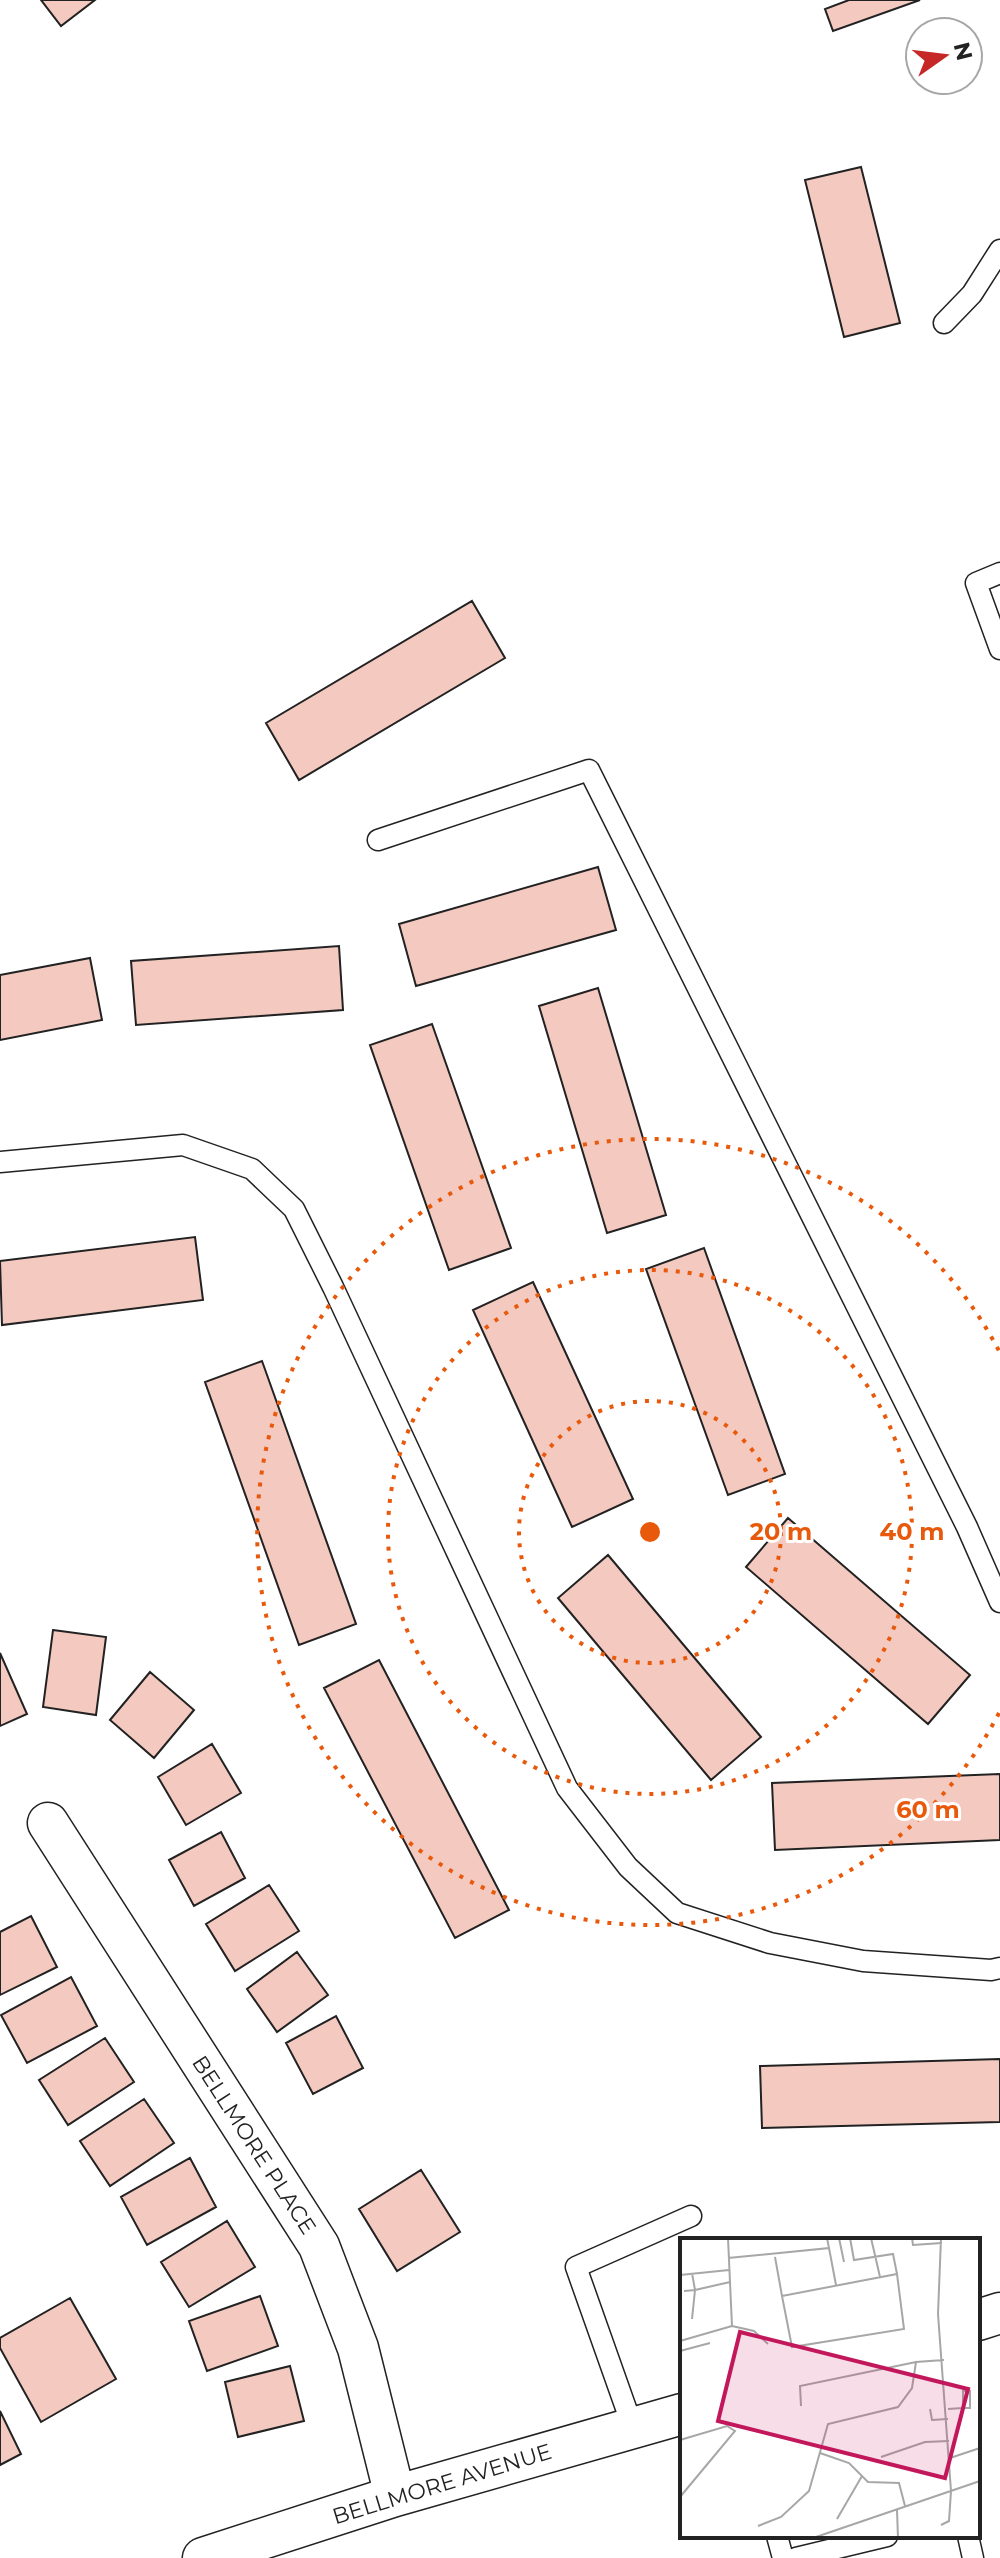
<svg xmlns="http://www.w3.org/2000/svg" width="1000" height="2558" font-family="Montserrat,sans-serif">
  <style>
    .building { fill: #f3c9c0; stroke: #222; stroke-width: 2 }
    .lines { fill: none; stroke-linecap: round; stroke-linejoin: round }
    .lane-casing { stroke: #222; stroke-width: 23 }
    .street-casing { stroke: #222; stroke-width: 43 }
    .lane { stroke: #fff; stroke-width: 20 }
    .street { stroke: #fff; stroke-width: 40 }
    .ring { fill: none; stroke: #e8590c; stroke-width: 4; stroke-dasharray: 4 8 }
    .labels { text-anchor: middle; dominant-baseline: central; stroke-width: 6; stroke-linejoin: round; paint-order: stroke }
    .street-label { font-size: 22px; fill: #222; stroke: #fff }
    .inset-road { fill: none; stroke: #a7a7a7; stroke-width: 2 }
    .view { fill: #c2185b; fill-opacity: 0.15; stroke: #c2185b; stroke-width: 4 }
    .inset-edge { fill: none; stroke: #222; stroke-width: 4 }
    .centre { fill: #e8590c; stroke: #fff; stroke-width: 4 }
    .ring-label { font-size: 24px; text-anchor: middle; font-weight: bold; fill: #e8590c; stroke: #fff; stroke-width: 6; stroke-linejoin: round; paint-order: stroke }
  </style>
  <rect width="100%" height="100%" fill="#fff"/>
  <!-- building -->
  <path class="building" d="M 41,0 L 95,0 L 61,26 Z
    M 849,0 L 920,0 L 833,31 L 825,9 Z
    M 861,167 L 900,323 L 844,337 L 805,180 Z
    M 472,601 L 505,658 L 299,780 L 266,723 Z
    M 598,867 L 616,930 L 416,986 L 399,924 Z
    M 339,946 L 343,1010 L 136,1025 L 131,961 Z
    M 90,958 L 102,1020 L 0,1040 L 0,975 Z
    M 598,988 L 666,1215 L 607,1233 L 539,1006 Z
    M 432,1024 L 511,1248 L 449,1270 L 370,1045 Z
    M 195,1237 L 203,1300 L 2,1325 L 0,1261 Z
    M 704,1248 L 785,1474 L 728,1495 L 646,1269 Z
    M 533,1282 L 633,1499 L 572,1527 L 473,1310 Z
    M 262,1361 L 356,1624 L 299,1645 L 205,1382 Z
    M 788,1518 L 970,1675 L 928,1724 L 746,1567 Z
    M 608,1555 L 761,1737 L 711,1780 L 558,1598 Z
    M 53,1630 L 106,1637 L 96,1715 L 43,1707 Z
    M 0,1653 L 27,1714 L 0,1726 Z
    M 379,1660 L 509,1910 L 455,1938 L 324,1688 Z
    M 150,1672 L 194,1710 L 154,1758 L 110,1720 Z
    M 212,1744 L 241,1793 L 186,1825 L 158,1777 Z
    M 1000,1774 L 1000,1840 L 775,1850 L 772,1783 Z
    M 221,1832 L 245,1878 L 194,1906 L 169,1860 Z
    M 269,1885 L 299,1931 L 235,1971 L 206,1924 Z
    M 31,1916 L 57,1967 L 0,1995 L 0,1932 Z
    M 297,1952 L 328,1995 L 277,2032 L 247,1989 Z
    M 71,1977 L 97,2026 L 27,2063 L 1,2015 Z
    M 336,2016 L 363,2068 L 313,2094 L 286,2043 Z
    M 105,2038 L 134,2082 L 68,2125 L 39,2080 Z
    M 1000,2059 L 1000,2122 L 762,2128 L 760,2066 Z
    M 144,2099 L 174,2143 L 110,2186 L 80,2141 Z
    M 190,2158 L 216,2207 L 147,2245 L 121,2197 Z
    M 421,2170 L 460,2232 L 397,2271 L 359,2209 Z
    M 227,2221 L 255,2267 L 189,2307 L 161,2262 Z
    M 260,2296 L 278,2346 L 207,2371 L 189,2321 Z
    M 70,2298 L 116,2379 L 41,2422 L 0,2348 L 0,2338 Z
    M 290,2366 L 304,2421 L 238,2437 L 225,2382 Z
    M 0,2411 L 21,2454 L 0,2465 Z"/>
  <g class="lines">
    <!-- lane casing -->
    <g class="lane-casing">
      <path id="lane" d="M 944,323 L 972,294 L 1000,250
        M 1000,573 L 976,583 L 1000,649
        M 378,840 L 589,770 L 967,1527 L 1000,1602
        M 0,1162 L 183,1145 L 252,1169 L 294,1209 L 333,1287 L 567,1788 L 628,1867 L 677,1913 L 770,1943 L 863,1961 L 991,1970 L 1000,1968
        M 633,2428 L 576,2267 L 691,2216
        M 777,2536 L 783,2558
        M 968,2536 L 973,2558
        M 796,2558 L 887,2536"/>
    </g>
    <!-- street casing -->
    <g class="street-casing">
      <path id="street" d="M 48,1823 L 319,2246 L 358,2348 L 395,2496
        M 978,2320 L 1000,2313
        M 203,2558 L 395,2496 L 682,2414"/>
    </g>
    <!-- lane -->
    <use href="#lane" class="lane"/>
    <!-- street -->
    <use href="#street" class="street"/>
  </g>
  <!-- distance rings -->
  <g class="ring">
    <circle cx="650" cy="1532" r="131"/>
    <circle cx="650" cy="1532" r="262"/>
    <path d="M999 1713A393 393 0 1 1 999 1351"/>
  </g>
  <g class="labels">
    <!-- street labels -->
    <g class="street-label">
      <text transform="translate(254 2145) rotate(57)">BELLMORE PLACE</text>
      <text transform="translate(442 2484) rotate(-17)">BELLMORE AVENUE</text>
    </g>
  </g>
  <!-- overview -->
  <g transform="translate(680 2238)">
    <rect width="300" height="300" fill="#fff"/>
    <path class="inset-road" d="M 48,0 L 52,88M 159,0 L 164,24M 170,0 L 174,22 L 213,16 L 217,36M 191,0 L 200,39M 232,0 L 233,7 L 262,5M 149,10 L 156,47M 95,19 L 102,58 L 112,109 L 224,91 L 217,36 L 102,58M 48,20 L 149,10 L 147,0M 12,35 L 15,52 L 50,44M 0,37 L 49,32M 4,53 L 15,52 L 12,81M 52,88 L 74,93 L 88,106M 0,103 L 52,88M 0,113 L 30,105M 121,168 L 120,148 L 236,124M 250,171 L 252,182 L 268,181M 268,171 L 283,170 L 290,170 L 290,153 L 283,153 L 283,170M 0,202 L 47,188 L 55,193 L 0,259M 140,215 L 169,225 L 188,244 L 219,245 L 225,268M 201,219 L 245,204 L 269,203M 270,220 L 300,210M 217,272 L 218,300M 157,281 L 182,238M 261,287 L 269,283 L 271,253 L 258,76 L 261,0M 78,288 L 101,279 L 129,253 L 148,186 L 218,169 L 232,150 L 236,124 L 264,122M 133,300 L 300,243"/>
    <path class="view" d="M 60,94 L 288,151 L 265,240 L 38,183 Z"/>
    <rect width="300" height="300" class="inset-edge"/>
  </g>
  <circle cx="650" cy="1532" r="12" class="centre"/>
  <g class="ring-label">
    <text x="781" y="1540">20 m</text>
    <text x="912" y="1540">40 m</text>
    <text x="928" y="1818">60 m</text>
  </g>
  <!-- north arrow -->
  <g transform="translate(944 56) rotate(76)"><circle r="38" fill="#ffffff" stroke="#a7a7a7" stroke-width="2"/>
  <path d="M0-6L14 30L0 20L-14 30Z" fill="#c62828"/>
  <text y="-12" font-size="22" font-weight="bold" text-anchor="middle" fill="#222222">N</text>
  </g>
</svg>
